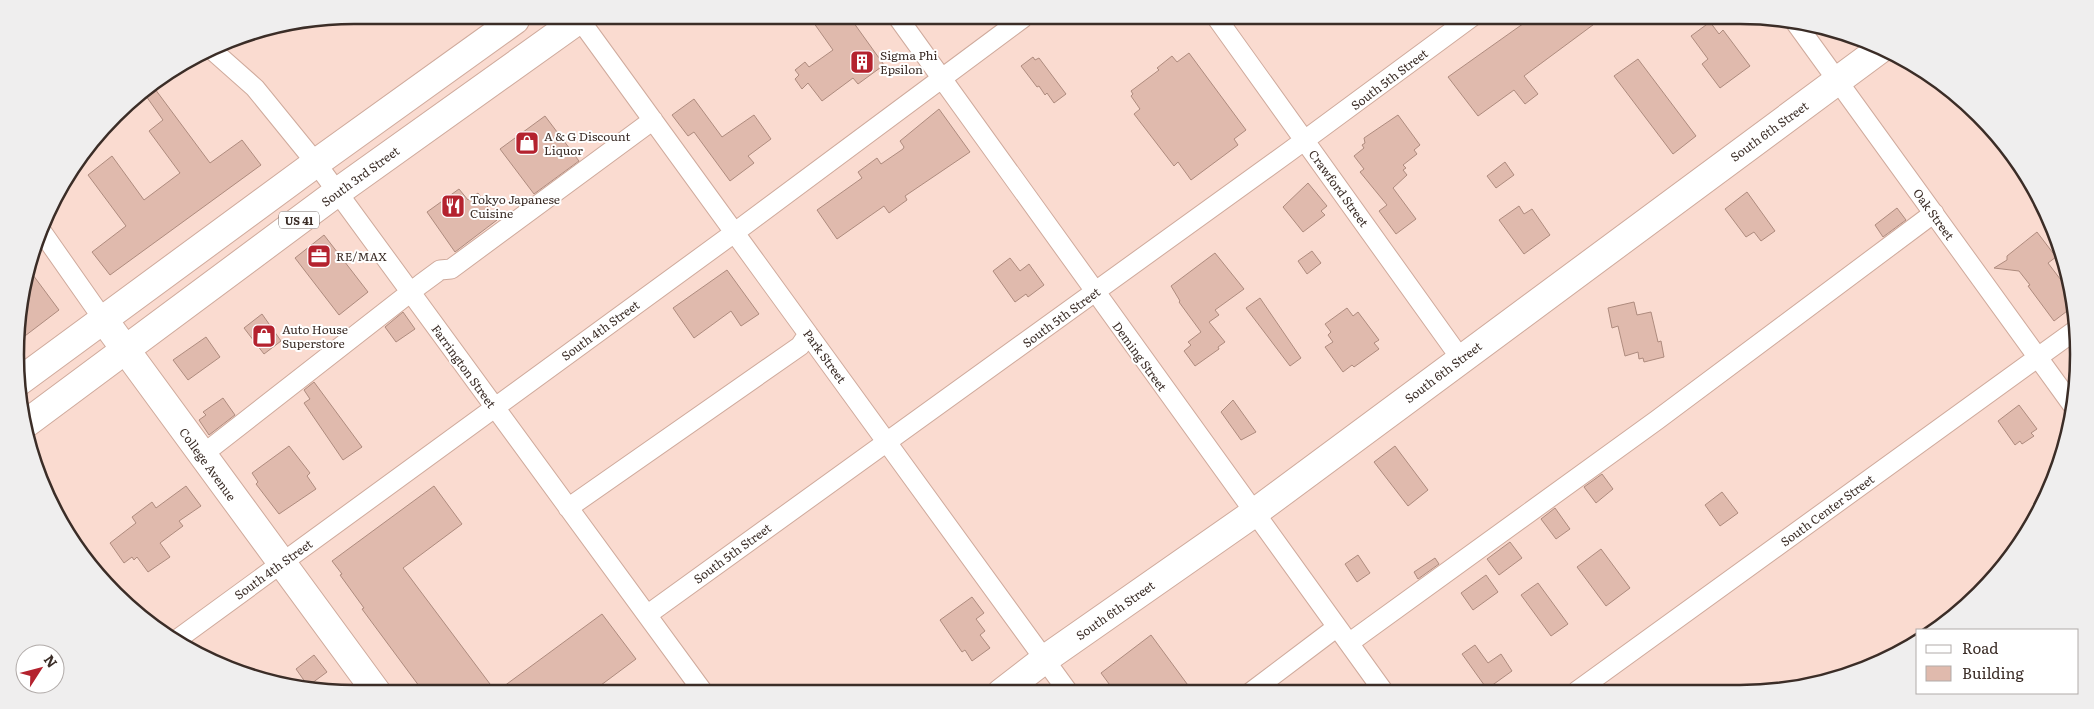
<svg xmlns="http://www.w3.org/2000/svg" width="2094" height="709" font-family="Literata,serif">
  <style>
    .building { fill: #e0baad; stroke: #ae8b7e }
    .lines { fill: none; stroke-linecap: round; stroke-linejoin: round }
    .street-casing { stroke: #cfaa9c; stroke-width: 21 }
    .secondary-casing { stroke: #cfaa9c; stroke-width: 30 }
    .highway-casing { stroke: #cfaa9c; stroke-width: 30 }
    .street { stroke: #fff; stroke-width: 19 }
    .secondary { stroke: #fff; stroke-width: 28 }
    .highway { stroke: #fff; stroke-width: 28 }
    .labels { text-anchor: middle; dominant-baseline: central; stroke-width: 4; stroke-linejoin: round; paint-order: stroke }
    .shield { fill: #fff; stroke: #766c68; stroke-width: 1 }
    .shield-label { font-size: 11px; font-weight: bold; fill: #3b2d27 }
    .poi-label { font-size: 12px; fill: #3b2d27; stroke: #fff; text-anchor: start }
    .street-label { font-size: 12px; fill: #3b2d27; stroke: #fff }
    .rim { fill: none; stroke: #3b2d27; stroke-width: 2.5 }
  </style>
  <rect width="100%" height="100%" fill="#fadbd0"/>
  <!-- building -->
  <path class="building" d="M 1534,16 L 1605,16 L 1524,76 L 1538,94 L 1525,104 L 1514,90 L 1478,116 L 1448,77 Z
    M 811,19 L 851,19 L 884,65 L 858,84 L 853,78 L 822,101 L 808,83 L 802,89 L 795,79 L 799,75 L 795,70 L 805,62 L 809,67 L 833,50 Z
    M 1710,22 L 1719,34 L 1723,30 L 1750,66 L 1720,88 L 1702,64 L 1708,59 L 1691,36 Z
    M 1189,53 L 1246,130 L 1234,139 L 1238,145 L 1191,180 L 1178,162 L 1174,166 L 1134,114 L 1140,109 L 1131,96 L 1133,94 L 1131,91 L 1159,70 L 1157,68 L 1172,56 L 1177,62 Z
    M 1033,57 L 1035,60 L 1039,58 L 1066,94 L 1054,103 L 1047,93 L 1045,95 L 1039,86 L 1037,87 L 1021,66 Z
    M 1638,59 L 1696,136 L 1673,154 L 1614,76 Z
    M 155,89 L 210,163 L 242,140 L 261,165 L 110,275 L 92,252 L 126,226 L 88,175 L 112,156 L 144,200 L 180,173 L 149,131 L 163,120 L 146,96 Z
    M 694,99 L 722,137 L 754,115 L 771,139 L 748,156 L 754,163 L 730,181 L 694,132 L 688,136 L 672,115 Z
    M 939,109 L 970,152 L 905,196 L 907,200 L 889,213 L 884,206 L 837,239 L 817,210 L 862,178 L 858,172 L 877,158 L 881,164 L 903,149 L 904,147 L 900,141 Z
    M 1398,115 L 1420,145 L 1414,150 L 1417,154 L 1403,165 L 1406,168 L 1403,170 L 1407,175 L 1393,188 L 1416,219 L 1396,234 L 1379,211 L 1387,205 L 1360,172 L 1364,169 L 1354,156 L 1364,148 L 1362,145 L 1365,143 L 1364,138 Z
    M 545,116 L 579,161 L 534,194 L 500,149 Z
    M 1505,162 L 1514,175 L 1496,188 L 1487,176 Z
    M 1308,183 L 1327,206 L 1321,211 L 1325,215 L 1303,232 L 1283,207 Z
    M 459,189 L 468,200 L 478,193 L 497,220 L 455,252 L 427,212 Z
    M 1747,192 L 1775,231 L 1761,241 L 1754,232 L 1746,237 L 1725,209 Z
    M 1519,206 L 1524,214 L 1532,209 L 1550,235 L 1524,254 L 1499,220 Z
    M 1897,208 L 1906,220 L 1883,237 L 1875,225 Z
    M 2037,232 L 2056,257 L 2048,263 L 2073,296 L 2075,305 L 2054,321 L 2028,286 L 2030,285 L 2019,271 L 1994,268 L 2007,260 L 2007,256 Z
    M 324,235 L 368,292 L 339,315 L 295,258 Z
    M 1312,251 L 1321,263 L 1307,274 L 1298,261 Z
    M 1215,253 L 1244,289 L 1215,310 L 1219,315 L 1209,322 L 1225,342 L 1218,347 L 1219,349 L 1195,366 L 1184,351 L 1191,345 L 1188,342 L 1201,332 L 1179,302 L 1180,301 L 1171,286 Z
    M 1010,258 L 1020,271 L 1029,264 L 1044,285 L 1028,297 L 1026,294 L 1015,302 L 993,271 Z
    M 727,270 L 759,314 L 741,326 L 731,311 L 694,338 L 673,308 Z
    M 30,271 L 59,310 L 17,342 L 18,310 Z
    M 1260,298 L 1301,358 L 1290,366 L 1246,308 Z
    M 1634,302 L 1637,315 L 1651,312 L 1658,342 L 1661,341 L 1664,357 L 1644,362 L 1643,358 L 1639,359 L 1638,352 L 1625,356 L 1618,326 L 1612,328 L 1608,308 Z
    M 1347,308 L 1353,316 L 1358,312 L 1379,340 L 1374,343 L 1379,349 L 1354,367 L 1352,365 L 1343,372 L 1325,347 L 1333,342 L 1328,335 L 1331,332 L 1325,324 Z
    M 403,312 L 415,329 L 396,342 L 385,327 Z
    M 262,314 L 281,341 L 264,354 L 244,328 Z
    M 206,337 L 220,357 L 188,380 L 173,360 Z
    M 314,382 L 362,447 L 343,460 L 304,403 L 310,399 L 304,390 Z
    M 223,398 L 235,415 L 209,435 L 199,420 L 206,415 L 203,412 Z
    M 1233,400 L 1256,432 L 1241,440 L 1221,412 Z
    M 2019,405 L 2037,429 L 2031,433 L 2034,436 L 2022,444 L 2020,441 L 2015,445 L 1998,421 Z
    M 289,446 L 310,473 L 307,476 L 316,489 L 279,514 L 256,484 L 258,482 L 252,473 Z
    M 1395,446 L 1428,490 L 1408,506 L 1374,462 Z
    M 1602,474 L 1613,489 L 1596,503 L 1584,487 Z
    M 186,486 L 201,506 L 179,521 L 183,526 L 160,543 L 170,557 L 148,572 L 137,557 L 134,560 L 132,557 L 124,563 L 110,543 L 136,523 L 132,517 L 152,502 L 156,508 Z
    M 434,486 L 462,524 L 403,568 L 496,692 L 602,614 L 636,659 L 589,694 L 425,694 L 362,609 L 364,608 L 340,575 L 342,574 L 332,561 Z
    M 1722,492 L 1738,513 L 1720,526 L 1705,505 Z
    M 1555,508 L 1570,529 L 1556,539 L 1541,519 Z
    M 1510,542 L 1522,558 L 1499,575 L 1487,559 Z
    M 1601,549 L 1630,588 L 1606,606 L 1577,567 Z
    M 1358,555 L 1370,573 L 1357,582 L 1345,564 Z
    M 1435,558 L 1439,564 L 1418,579 L 1414,572 Z
    M 1486,575 L 1498,592 L 1473,610 L 1461,593 Z
    M 1538,583 L 1568,624 L 1551,636 L 1521,595 Z
    M 972,597 L 984,613 L 976,619 L 985,631 L 980,635 L 990,648 L 972,661 L 965,650 L 962,652 L 940,620 Z
    M 1151,635 L 1193,692 L 1115,692 L 1101,673 Z
    M 1475,645 L 1488,663 L 1501,654 L 1512,671 L 1487,689 L 1462,654 Z
    M 314,655 L 327,672 L 308,686 L 296,669 Z"/>
  <g class="lines">
    <!-- street casing -->
    <g class="street-casing">
      <path id="street" d="M 1216,17 L 1461,359
        M 899,19 L 1384,692
        M 580,20 L 1069,693
        M 1795,22 L 2073,406
        M 211,49 L 255,88 L 316,163 L 704,693
        M 42,232 L 103,319
        M 202,455 L 421,284 L 440,270 L 451,269 L 653,120
        M 568,508 L 800,346 L 808,334
        M 647,615 L 1290,151 L 1473,16
        M 175,641 L 734,233 L 1023,18
        M 1349,643 L 1657,420 L 1934,213
        M 1577,691 L 2077,329
        M 1251,692 L 1337,627"/>
    </g>
    <!-- secondary casing -->
    <g class="secondary-casing">
      <path id="secondary" d="M 103,319 L 378,694
        M 1001,693 L 1045,659 L 1254,513 L 1883,47"/>
    </g>
    <!-- highway casing -->
    <g class="highway-casing">
      <path id="highway" d="M 17,383 L 316,163 L 515,20
        M 24,425 L 336,193 L 578,20"/>
    </g>
    <!-- street -->
    <use href="#street" class="street"/>
    <!-- secondary -->
    <use href="#secondary" class="secondary"/>
    <!-- highway -->
    <use href="#highway" class="highway"/>
  </g>
  <!-- icons -->
  <defs>
    <g id="building-square" transform="scale(1.25)"><rect x="-9" y="-9" width="18" height="18" rx="4" fill="#b4222e" stroke="#fff"/><path d="M-4-6H4V6H1V3H-1V6H-4ZM-2.5-4.3h1.7v1.8h-1.7ZM.8-4.3h1.7v1.8H.8ZM-2.5-1h1.7V.8h-1.7ZM.8-1h1.7V.8H.8Z" fill="#fff"/></g>
    <g id="shop-square" transform="scale(1.25)"><rect x="-9" y="-9" width="18" height="18" rx="4" fill="#b4222e" stroke="#fff"/><path d="M-5-2.5h2.3a2.7 3.5 0 0 1 5.4 0H5L5.5 6h-11ZM-1.5-2.5h3a1.5 2.3 0 0 0-3 0Z" fill="#fff"/></g>
    <g id="restaurant-square" transform="scale(1.25)"><rect x="-9" y="-9" width="18" height="18" rx="4" fill="#b4222e" stroke="#fff"/><path d="M-5-6h1v4h1v-4h1v4h1v-4h1v5L-1.5 .5V6h-2V.5L-5-1ZM5-6V6H3V1.5H1.5Q1.5-4 5-6Z" fill="#fff"/></g>
    <g id="office-square" transform="scale(1.25)"><rect x="-9" y="-9" width="18" height="18" rx="4" fill="#b4222e" stroke="#fff"/><path d="M-6-3h4V-5.5h4V-3h4V5H-6ZM-1-4.5V-3h2v-1.5ZM-6 0V1H6V0Z" fill="#fff"/></g>
  </defs>
  <g fill-rule="evenodd">
    <use href="#building-square" x="862" y="62"/>
    <use href="#shop-square" x="527" y="143"/>
    <use href="#restaurant-square" x="453" y="206"/>
    <use href="#office-square" x="319" y="256"/>
    <use href="#shop-square" x="264" y="336"/>
  </g>
  <g class="labels">
    <!-- shield labels -->
    <rect class="shield" x="279" y="211.5" width="40" height="17" rx="4"/>
    <g class="shield-label">
      <text x="299" y="220">US 41</text>
    </g>
    <!-- poi labels -->
    <g class="poi-label">
      <text x="880" y="55">Sigma Phi<tspan x="880" dy="14">Epsilon</tspan></text>
      <text x="544" y="136">A &amp; G Discount<tspan x="544" dy="14">Liquor</tspan></text>
      <text x="470" y="199">Tokyo Japanese<tspan x="470" dy="14">Cuisine</tspan></text>
      <text x="336" y="256">RE/MAX</text>
      <text x="282" y="329">Auto House<tspan x="282" dy="14">Superstore</tspan></text>
    </g>
    <!-- street labels -->
    <g class="street-label">
      <text transform="translate(1389 79) rotate(-37)">South 5th Street</text>
      <text transform="translate(1769 131) rotate(-36)">South 6th Street</text>
      <text transform="translate(360 176) rotate(-36)">South 3rd Street</text>
      <text transform="translate(1339 188) rotate(54)">Crawford Street</text>
      <text transform="translate(1934 214) rotate(54)">Oak Street</text>
      <text transform="translate(1061 317) rotate(-36)">South 5th Street</text>
      <text transform="translate(600 330) rotate(-36)">South 4th Street</text>
      <text transform="translate(825 356) rotate(54)">Park Street</text>
      <text transform="translate(1140 356) rotate(54)">Deming Street</text>
      <text transform="translate(464 366) rotate(54)">Farrington Street</text>
      <text transform="translate(1443 372) rotate(-37)">South 6th Street</text>
      <text transform="translate(208 464) rotate(54)">College Avenue</text>
      <text transform="translate(1827 510) rotate(-36)">South Center Street</text>
      <text transform="translate(732 553) rotate(-36)">South 5th Street</text>
      <text transform="translate(273 569) rotate(-36)">South 4th Street</text>
      <text transform="translate(1115 610) rotate(-35)">South 6th Street</text>
    </g>
  </g>
  <!-- crop -->
  <path d="M0 0H2094V709H0ZM354 24H1740A330 330 0 0 1 2070 354V355A330 330 0 0 1 1740 685H354A330 330 0 0 1 24 355V354A330 330 0 0 1 354 24Z" fill="#efeeee" fill-rule="evenodd"/>
  <path class="rim" d="M354 24H1740A330 330 0 0 1 2070 354V355A330 330 0 0 1 1740 685H354A330 330 0 0 1 24 355V354A330 330 0 0 1 354 24Z"/>
  <!-- legend -->
  <rect x="1916" y="629" width="162" height="65" fill="#ffffff" stroke="#b1aba9"/>
  <rect x="1926" y="645" width="25" height="8" fill="#ffffff" stroke="#b1aba9"/>
  <text x="1962" y="654" font-size="15" fill="#3b2d27">Road</text>
  <rect x="1926" y="666" width="25" height="15" fill="#e0baad" stroke="#b1aba9"/>
  <text x="1962" y="679" font-size="15" fill="#3b2d27">Building</text>
  <!-- north arrow -->
  <g transform="translate(40 669) rotate(54)"><circle r="24" fill="#ffffff" stroke="#b1aba9"/>
  <path d="M0-4L9 19L0 12L-9 19Z" fill="#b4222e"/>
  <text y="-8" font-size="14" font-weight="bold" text-anchor="middle" fill="#3b2d27">N</text>
  </g>
</svg>
